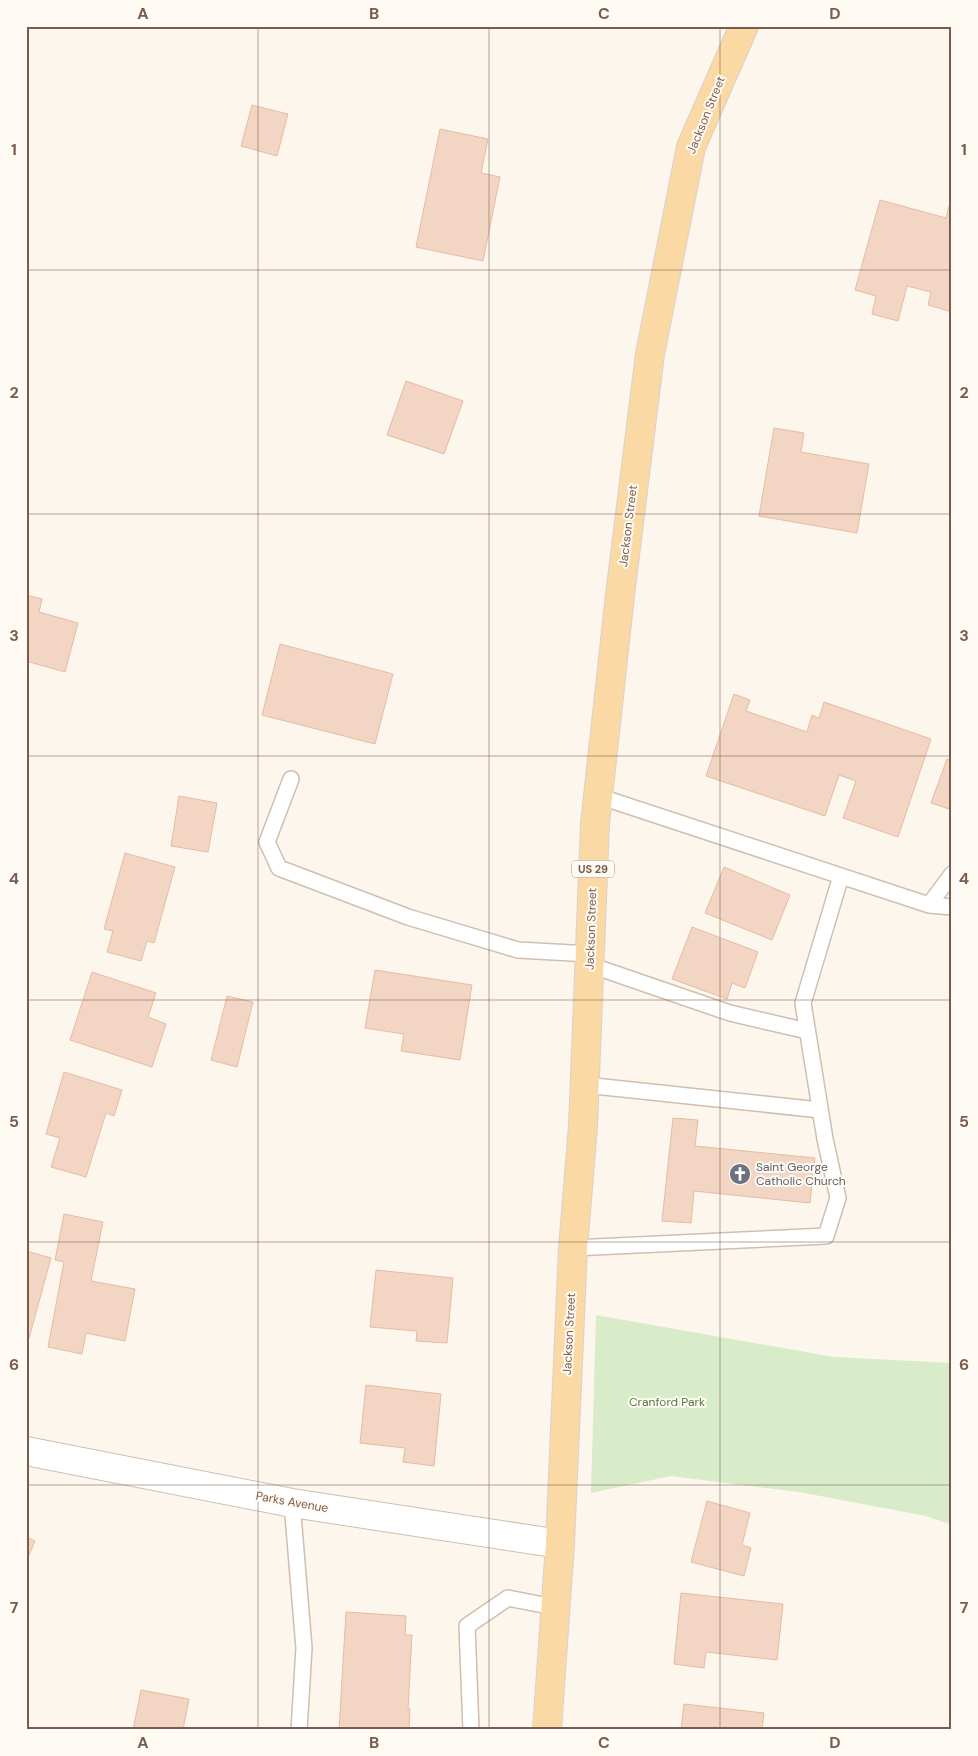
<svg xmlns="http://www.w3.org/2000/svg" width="978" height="1756" font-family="'DM Sans',sans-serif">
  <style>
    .green { fill: #d8ecc9 }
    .building { fill: #f3d5c3; stroke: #e6bba3 }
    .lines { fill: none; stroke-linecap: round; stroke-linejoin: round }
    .service-casing { stroke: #d1beb0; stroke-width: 18 }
    .minor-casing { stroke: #d1beb0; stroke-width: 30 }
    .primary-casing { stroke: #dad1cd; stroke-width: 30 }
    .service { stroke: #fff; stroke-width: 15 }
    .minor { stroke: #fff; stroke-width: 28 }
    .primary { stroke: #fbd9a5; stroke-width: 28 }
    .grid { fill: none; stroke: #7a5c4d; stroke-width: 1; stroke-opacity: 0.55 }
    .labels { text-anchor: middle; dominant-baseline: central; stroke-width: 4; stroke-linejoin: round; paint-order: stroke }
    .shield { fill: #fffaf3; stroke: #a28b7f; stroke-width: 1 }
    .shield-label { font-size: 11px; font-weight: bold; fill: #7a5c4d }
    .street-label { font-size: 12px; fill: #7a5c4d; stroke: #fffaf3 }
    .worship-label { font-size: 12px; fill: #5b616d; stroke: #fffaf3; text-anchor: start }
    .park-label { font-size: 12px; fill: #537a41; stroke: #fffaf3 }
    .neatline { fill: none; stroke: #7a5c4d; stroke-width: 2 }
    .grid-label { font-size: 16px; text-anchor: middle; font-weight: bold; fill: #7a5c4d }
  </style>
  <rect width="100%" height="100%" fill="#fdf6ec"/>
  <!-- green -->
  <path class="green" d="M 596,1315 L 834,1357 L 952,1363 L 952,1525 L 926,1516 L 799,1492 L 671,1476 L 591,1493 Z"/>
  <!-- building -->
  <path class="building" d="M 252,105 L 288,114 L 277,156 L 241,146 Z
    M 440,129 L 488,139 L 481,173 L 500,177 L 483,261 L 416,247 Z
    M 952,195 L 952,312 L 928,305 L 931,292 L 907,286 L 898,321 L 872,314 L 876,296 L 855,290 L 880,200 L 946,218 Z
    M 406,381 L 463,401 L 444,454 L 387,435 Z
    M 774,428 L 804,433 L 801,452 L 869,464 L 857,533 L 759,516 Z
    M 26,595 L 42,599 L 39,612 L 78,623 L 65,672 L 26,661 Z
    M 280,644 L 393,674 L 375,744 L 262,715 Z
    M 734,694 L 750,700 L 746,711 L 807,732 L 812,715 L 819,718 L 824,702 L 931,739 L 898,837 L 843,818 L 856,781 L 839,775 L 825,816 L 706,776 Z
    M 947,759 L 952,761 L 952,810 L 931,803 Z
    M 179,796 L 217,803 L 208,852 L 171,846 Z
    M 125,853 L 175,867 L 154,943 L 147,941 L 141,961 L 107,952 L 113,931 L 104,929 Z
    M 724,867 L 790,895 L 772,940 L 705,913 Z
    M 692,927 L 758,952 L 745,988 L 732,983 L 727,999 L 672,979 Z
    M 375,970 L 472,985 L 460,1060 L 401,1051 L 404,1034 L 365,1028 Z
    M 92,972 L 156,993 L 148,1017 L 166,1024 L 152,1067 L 70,1040 Z
    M 227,996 L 253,1002 L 237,1067 L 211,1060 Z
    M 64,1072 L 122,1090 L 114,1116 L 106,1113 L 86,1177 L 51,1167 L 60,1138 L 46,1134 Z
    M 673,1118 L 698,1120 L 695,1146 L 815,1158 L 810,1203 L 694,1191 L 691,1223 L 662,1221 Z
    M 64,1214 L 103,1222 L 91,1281 L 135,1289 L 125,1341 L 86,1333 L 82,1354 L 48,1347 L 64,1262 L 55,1260 Z
    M 26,1251 L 51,1258 L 26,1349 Z
    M 376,1270 L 453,1278 L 447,1343 L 416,1341 L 417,1331 L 370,1327 Z
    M 366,1385 L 441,1394 L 434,1466 L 403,1462 L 405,1448 L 360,1443 Z
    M 707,1501 L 750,1513 L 742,1545 L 751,1548 L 744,1576 L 691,1562 Z
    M 26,1537 L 35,1541 L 26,1562 Z
    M 681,1593 L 783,1604 L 777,1660 L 706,1652 L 704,1668 L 674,1664 Z
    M 346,1612 L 406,1616 L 405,1635 L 412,1635 L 408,1709 L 410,1709 L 409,1730 L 339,1730 Z
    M 141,1690 L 189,1699 L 183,1730 L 133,1730 Z
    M 684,1704 L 764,1713 L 762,1730 L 681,1730 Z"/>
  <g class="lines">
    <!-- service casing -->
    <g class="service-casing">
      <path id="service" d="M 291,779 L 267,842 L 279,868 L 408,917 L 518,950 L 590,954
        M 598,796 L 929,905 L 952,907
        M 929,905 L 952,874
        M 590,965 L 730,1013 L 807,1031
        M 585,1085 L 820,1110
        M 573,1248 L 826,1236 L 838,1198 L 825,1139 L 803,1003 L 841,876
        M 292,1503 L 304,1648 L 299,1730
        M 471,1730 L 467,1626 L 508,1598 L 554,1607"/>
    </g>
    <!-- minor casing -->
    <g class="minor-casing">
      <path id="minor" d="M 26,1451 L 292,1503 L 560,1544"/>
    </g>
    <!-- primary casing -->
    <g class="primary-casing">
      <path id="primary" d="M 547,1730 L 560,1544 L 573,1248 L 583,1126 L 595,824 L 620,595 L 650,354 L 691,147 L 744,26"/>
    </g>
    <!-- service -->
    <use href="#service" class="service"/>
    <!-- minor -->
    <use href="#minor" class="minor"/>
    <!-- primary -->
    <use href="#primary" class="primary"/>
  </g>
  <!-- grid -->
  <path class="grid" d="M 258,26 L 258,1730M 489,26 L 489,1730M 720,26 L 720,1730M 26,270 L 952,270M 26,514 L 952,514M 26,756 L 952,756M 26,1000 L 952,1000M 26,1242 L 952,1242M 26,1485 L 952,1485"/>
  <!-- icons -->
  <defs>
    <g id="church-disc" transform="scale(1.125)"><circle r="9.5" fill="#6b7280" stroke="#fffaf3"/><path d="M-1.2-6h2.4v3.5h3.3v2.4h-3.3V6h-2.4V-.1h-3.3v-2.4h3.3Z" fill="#fff"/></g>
  </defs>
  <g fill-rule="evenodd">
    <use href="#church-disc" x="740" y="1174"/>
  </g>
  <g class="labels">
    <!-- shield labels -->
    <rect class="shield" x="572" y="860.5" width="42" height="17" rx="4"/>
    <g class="shield-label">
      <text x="593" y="869">US 29</text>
    </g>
    <!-- street labels -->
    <g class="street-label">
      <text transform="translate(706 115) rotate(-68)">Jackson Street</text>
      <text transform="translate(628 526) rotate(-83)">Jackson Street</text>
      <text transform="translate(591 929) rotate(-88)">Jackson Street</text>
      <text transform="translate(569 1334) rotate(-87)">Jackson Street</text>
      <text transform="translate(292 1502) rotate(10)">Parks Avenue</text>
    </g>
    <!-- worship labels -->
    <g class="worship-label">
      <text x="756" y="1167">Saint George<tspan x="756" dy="14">Catholic Church</tspan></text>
    </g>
    <!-- park labels -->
    <g class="park-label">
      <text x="667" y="1402">Cranford Park</text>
    </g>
  </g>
  <!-- border -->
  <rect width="978" height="1756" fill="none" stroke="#fffaf3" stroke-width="55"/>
  <rect x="28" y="28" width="922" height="1700" class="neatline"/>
  <g class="grid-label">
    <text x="143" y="19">A</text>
    <text x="374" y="19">B</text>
    <text x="604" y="19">C</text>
    <text x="835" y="19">D</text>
    <text x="14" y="155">1</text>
    <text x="964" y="155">1</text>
    <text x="14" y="398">2</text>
    <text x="964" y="398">2</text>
    <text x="14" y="641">3</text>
    <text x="964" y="641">3</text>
    <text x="14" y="884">4</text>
    <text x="964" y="884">4</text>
    <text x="14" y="1127">5</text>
    <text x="964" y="1127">5</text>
    <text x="14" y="1370">6</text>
    <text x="964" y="1370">6</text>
    <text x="14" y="1613">7</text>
    <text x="964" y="1613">7</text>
    <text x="143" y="1748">A</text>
    <text x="374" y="1748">B</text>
    <text x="604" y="1748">C</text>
    <text x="835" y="1748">D</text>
  </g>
</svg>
